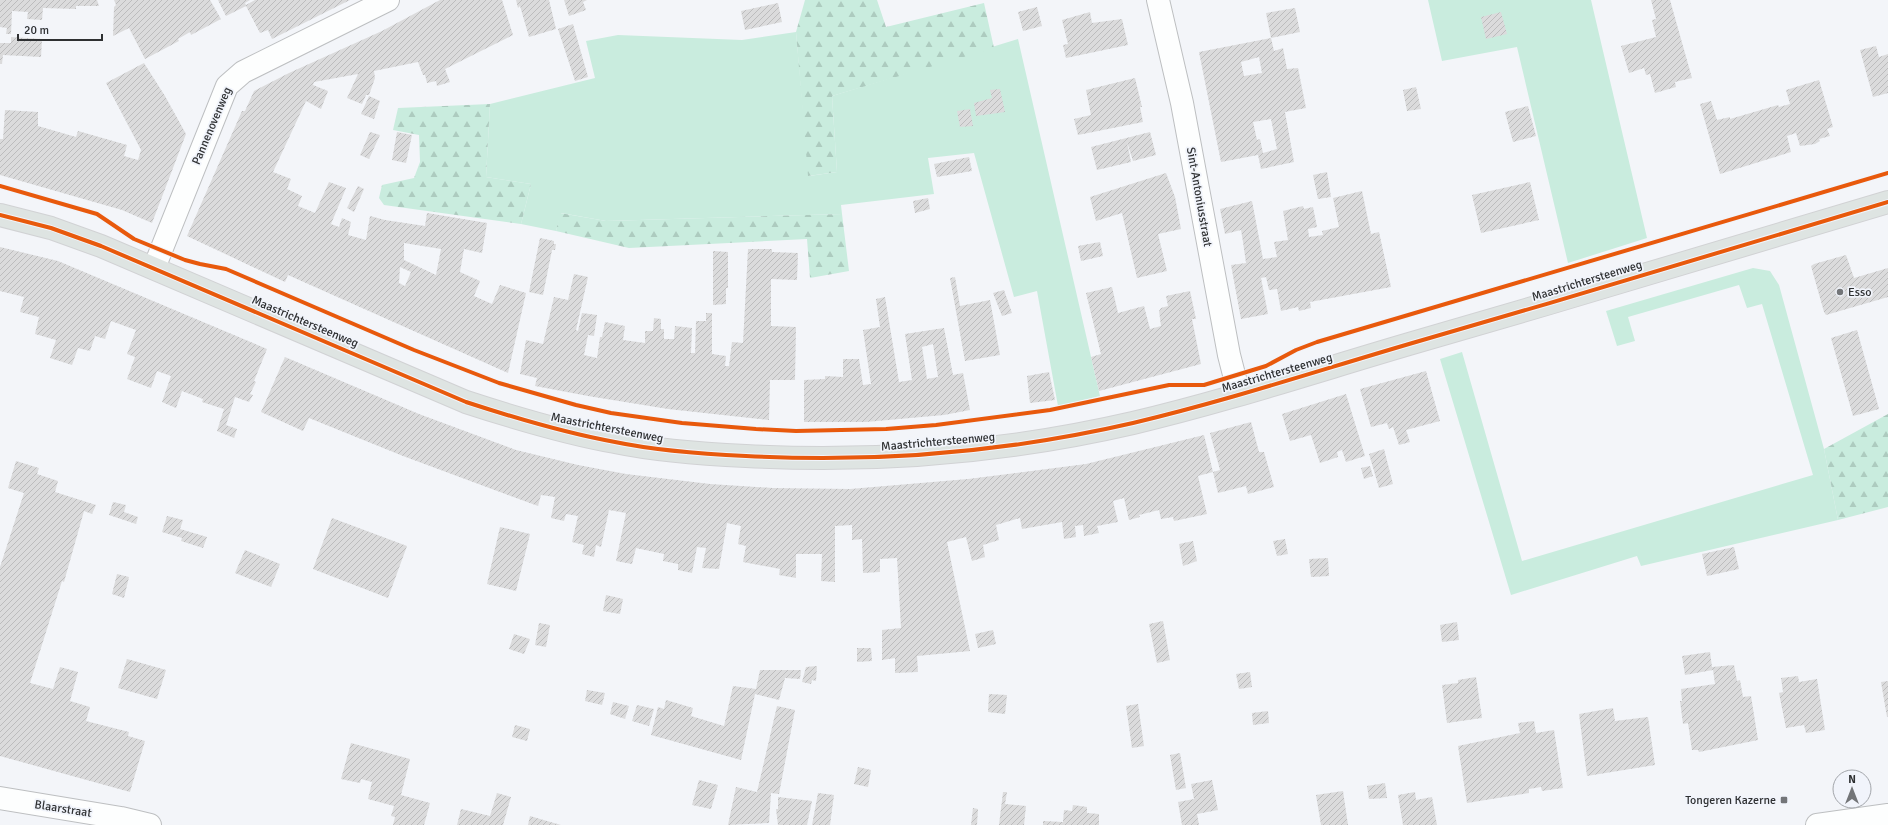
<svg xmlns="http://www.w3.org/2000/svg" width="1888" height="825" font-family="Signika,sans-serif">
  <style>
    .grass { fill: #c9ecde }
    .forest { fill: url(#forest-firs) }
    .building { fill: url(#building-hatch); fill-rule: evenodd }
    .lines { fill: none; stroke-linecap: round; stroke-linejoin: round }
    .street-casing { stroke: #bdbfc1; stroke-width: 24 }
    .primary-casing { stroke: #d1d2d4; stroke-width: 24 }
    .street { stroke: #fdfefe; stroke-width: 22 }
    .primary { stroke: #dee4e2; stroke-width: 22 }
    .cycleway-casing { stroke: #f1f4fb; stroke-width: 6 }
    .cycleway { stroke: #e8590c; stroke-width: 4 }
    .poi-dot { fill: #737578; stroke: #f1f4fb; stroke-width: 1.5 }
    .labels { text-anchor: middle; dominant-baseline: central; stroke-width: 3.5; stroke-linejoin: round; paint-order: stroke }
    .street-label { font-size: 12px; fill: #2e3032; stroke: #f1f4fb }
    .poi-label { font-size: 12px; fill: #2e3032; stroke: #f1f4fb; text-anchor: start }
  </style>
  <defs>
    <pattern id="forest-firs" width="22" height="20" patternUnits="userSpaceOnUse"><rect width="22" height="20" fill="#c9ecde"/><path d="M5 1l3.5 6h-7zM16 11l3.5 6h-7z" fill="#adcbbf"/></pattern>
    <pattern id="building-hatch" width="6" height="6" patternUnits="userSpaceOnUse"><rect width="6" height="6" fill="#dbdbdc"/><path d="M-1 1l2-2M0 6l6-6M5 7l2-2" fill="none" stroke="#bcbcbd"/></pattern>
  </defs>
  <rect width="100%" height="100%" fill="#f3f5f9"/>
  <!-- grass -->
  <path class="grass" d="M 1428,0 L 1591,0 L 1647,238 L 1568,263 L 1517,47 L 1442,61 Z
    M 796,32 L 809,176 L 837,172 L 832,96 L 1018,39 L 1100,396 L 1058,406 L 1037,291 L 1014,297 L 974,153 L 928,158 L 934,194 L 841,205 L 842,214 L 606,221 L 561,213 L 556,231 L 521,224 L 531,184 L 486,177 L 490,104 L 595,78 L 586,41 L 618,35 L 742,40 Z
    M 1753,268 L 1770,271 L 1779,285 L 1824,449 L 1838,520 L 1641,566 L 1637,556 L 1511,595 L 1440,359 L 1462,352 L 1522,561 L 1813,475 L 1762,304 L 1747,308 L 1739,285 L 1628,317 L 1635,341 L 1617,346 L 1606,311 Z"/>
  <!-- forest -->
  <path class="forest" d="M 805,0 L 877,0 L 886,27 L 984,3 L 994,48 L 832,96 L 837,172 L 808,176 L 796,32 Z
    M 490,104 L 486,177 L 531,184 L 521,224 L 384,205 L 379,198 L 382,185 L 414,178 L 420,162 L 419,135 L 393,130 L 398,108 Z
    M 560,213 L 606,221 L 842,214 L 849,271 L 810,278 L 807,239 L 629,248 L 556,231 Z
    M 1888,414 L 1888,507 L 1838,520 L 1824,449 Z"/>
  <!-- building -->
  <path class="building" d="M 0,0 L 97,0 L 99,6 L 76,6 L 76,9 L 43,8 L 42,20 L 27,19 L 28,12 L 12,11 L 11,34 L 6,34 L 7,28 L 0,27 Z
    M 114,0 L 210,0 L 221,19 L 191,35 L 190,32 L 178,39 L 179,41 L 145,59 L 129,28 L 113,36 L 114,7 L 116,5 Z
    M 218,0 L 250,0 L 245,3 L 246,5 L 255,0 L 350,0 L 272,39 L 268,30 L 260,33 L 246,6 L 226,16 Z
    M 440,0 L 502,0 L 513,35 L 445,69 L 450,82 L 437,86 L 436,81 L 427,83 L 425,75 L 423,75 L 418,62 L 374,71 L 375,78 L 369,95 L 366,95 L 362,104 L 347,98 L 358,74 L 314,82 L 313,85 L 328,91 L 321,109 L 306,101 L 273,172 L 291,179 L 287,189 L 302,196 L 298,206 L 315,213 L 329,182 L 346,188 L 331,224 L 339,227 L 342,218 L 351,222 L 348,235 L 366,240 L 370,216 L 385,220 L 425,226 L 427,213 L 487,223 L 482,253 L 464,249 L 460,272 L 480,281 L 474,296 L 492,304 L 500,285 L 526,293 L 508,373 L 288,275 L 285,282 L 187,236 L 242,111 L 245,111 L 254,91 L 289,73 L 382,31 ZM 404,243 L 441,249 L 436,275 L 404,260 ZM 400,267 L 411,272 L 405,286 L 399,283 Z
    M 516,0 L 549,0 L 556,29 L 529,37 L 520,6 L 518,8 Z
    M 564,0 L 587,0 L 583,2 L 586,10 L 569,16 Z
    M 1651,0 L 1670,0 L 1692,78 L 1675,82 L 1676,87 L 1655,93 L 1650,74 L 1646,75 L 1644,68 L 1629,73 L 1621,46 L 1656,37 L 1652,20 L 1656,19 Z
    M 778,3 L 782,22 L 745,30 L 741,11 Z
    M 1037,7 L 1042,26 L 1023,31 L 1018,12 Z
    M 1295,8 L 1300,32 L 1271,38 L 1266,13 Z
    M 1090,12 L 1092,23 L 1122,19 L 1128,45 L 1066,58 L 1063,45 L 1068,44 L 1062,20 Z
    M 1501,12 L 1507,34 L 1486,39 L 1481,17 Z
    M 573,24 L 588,77 L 575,81 L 558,29 Z
    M 11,37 L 42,39 L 41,57 L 3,55 L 2,64 L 0,64 L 0,43 L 11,43 Z
    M 1271,38 L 1274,51 L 1283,48 L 1287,69 L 1298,68 L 1306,108 L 1285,112 L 1294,162 L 1261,169 L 1258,155 L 1221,162 L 1199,52 ZM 1259,57 L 1262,73 L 1244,76 L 1241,62 ZM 1271,119 L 1277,149 L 1263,153 L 1260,139 L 1257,140 L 1253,122 Z
    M 1876,46 L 1879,57 L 1888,54 L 1888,93 L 1873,97 L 1860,50 Z
    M 144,63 L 165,96 L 186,134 L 152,223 L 122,210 L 0,175 L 0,139 L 3,139 L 5,110 L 38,112 L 38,126 L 76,137 L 78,131 L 127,145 L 124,156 L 138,160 L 141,150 L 106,83 Z
    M 1135,78 L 1142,107 L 1140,107 L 1143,122 L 1078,135 L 1074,119 L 1091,115 L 1086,90 Z
    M 1819,80 L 1833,127 L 1827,129 L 1830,136 L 1819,139 L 1820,141 L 1815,144 L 1800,146 L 1796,133 L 1787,136 L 1791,152 L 1720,174 L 1700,104 L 1711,101 L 1717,120 L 1730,117 L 1730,119 L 1778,105 L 1779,107 L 1790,104 L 1786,90 Z
    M 1416,87 L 1421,109 L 1407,111 L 1403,90 Z
    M 1000,89 L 1005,112 L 976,116 L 974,103 L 992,98 L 990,90 Z
    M 369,96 L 380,101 L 374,119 L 361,114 Z
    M 1528,106 L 1536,136 L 1513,142 L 1505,112 Z
    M 970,109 L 973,126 L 960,127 L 957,111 Z
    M 370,132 L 380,135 L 369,159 L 360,155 Z
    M 397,132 L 412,135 L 406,163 L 392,160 Z
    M 1150,132 L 1156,155 L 1133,161 L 1127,142 L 1131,162 L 1097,170 L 1091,147 Z
    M 969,157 L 972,171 L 937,177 L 934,164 Z
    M 1327,172 L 1331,197 L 1318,199 L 1313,175 Z
    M 1166,173 L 1175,197 L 1181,229 L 1158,234 L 1167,271 L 1137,278 L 1122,213 L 1096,221 L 1090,197 Z
    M 1530,182 L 1539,220 L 1481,233 L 1472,195 Z
    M 358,186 L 364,189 L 354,212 L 347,208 Z
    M 1362,191 L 1371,234 L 1379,232 L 1391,287 L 1310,302 L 1311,308 L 1299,311 L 1298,307 L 1281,311 L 1277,289 L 1269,290 L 1266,277 L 1261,278 L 1268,314 L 1241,319 L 1231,265 L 1246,263 L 1243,242 L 1241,230 L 1225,234 L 1220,209 L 1252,201 L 1263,259 L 1277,257 L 1274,242 L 1288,240 L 1283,211 L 1303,206 L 1304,209 L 1313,207 L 1317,227 L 1308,229 L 1309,237 L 1323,235 L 1322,231 L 1339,227 L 1333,198 Z
    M 928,198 L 930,209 L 915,213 L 913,201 Z
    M 540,238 L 554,241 L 554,244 L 556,244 L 555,250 L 552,250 L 543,295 L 529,292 Z
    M 1100,242 L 1103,256 L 1081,261 L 1078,246 Z
    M 0,247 L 58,261 L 267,349 L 254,381 L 256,382 L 250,394 L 253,395 L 249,402 L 235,397 L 226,425 L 237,429 L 234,438 L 217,431 L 224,409 L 202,402 L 203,399 L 182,391 L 176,408 L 162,402 L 171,376 L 157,371 L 151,388 L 127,379 L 135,357 L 127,354 L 136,330 L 111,321 L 105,339 L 95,336 L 90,351 L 78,348 L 72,365 L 50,358 L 56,340 L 35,334 L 39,317 L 20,312 L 24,297 L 0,291 Z
    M 748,249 L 772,249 L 772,252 L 798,253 L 797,280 L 771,279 L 771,326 L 796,327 L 795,380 L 770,380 L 769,420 L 668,409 L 588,396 L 535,386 L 537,378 L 520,374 L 526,340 L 543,344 L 554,297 L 568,300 L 574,274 L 588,277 L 576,330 L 578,331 L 582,313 L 597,315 L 594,336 L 588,335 L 584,355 L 597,358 L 600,337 L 602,337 L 605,322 L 625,326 L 623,340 L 645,343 L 645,331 L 653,331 L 654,318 L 661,319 L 661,329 L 664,329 L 664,339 L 674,339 L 675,326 L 692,328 L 691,353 L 695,353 L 696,321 L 706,321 L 706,313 L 712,313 L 712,354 L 726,356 L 725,366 L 729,366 L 732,342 L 743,343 Z
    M 713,251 L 728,252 L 728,288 L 726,288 L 726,304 L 713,305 Z
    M 1846,255 L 1854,278 L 1888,268 L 1888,297 L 1826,315 L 1824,312 L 1811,266 L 1814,264 Z
    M 955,277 L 960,306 L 990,300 L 1000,355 L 965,361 L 950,278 Z
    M 1112,287 L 1118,313 L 1144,306 L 1150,329 L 1161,326 L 1159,311 L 1161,308 L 1168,306 L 1166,296 L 1190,291 L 1196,319 L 1192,319 L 1201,364 L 1099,391 L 1091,357 L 1101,354 L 1086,293 Z
    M 1004,290 L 1012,313 L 1002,316 L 993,293 Z
    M 885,297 L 899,382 L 912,380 L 905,334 L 944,328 L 953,375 L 963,373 L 970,410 L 944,415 L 866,422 L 804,422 L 804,380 L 825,379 L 825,376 L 843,377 L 843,359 L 859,359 L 863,385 L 871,384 L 863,330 L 880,327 L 876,299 ZM 933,344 L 938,377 L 927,379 L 922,347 Z
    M 1857,330 L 1879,409 L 1853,416 L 1831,338 Z
    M 285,357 L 419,414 L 516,450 L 578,465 L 626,474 L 710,484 L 773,488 L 850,489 L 968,479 L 1086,464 L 1204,435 L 1213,472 L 1198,476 L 1207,514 L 1174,521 L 1173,517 L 1161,519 L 1159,510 L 1139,515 L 1140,517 L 1129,520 L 1124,498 L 1113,501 L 1118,522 L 1097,526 L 1099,533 L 1084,536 L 1083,525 L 1075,526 L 1076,537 L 1064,539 L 1062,522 L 1022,529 L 1020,518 L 996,525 L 999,540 L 983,545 L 985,557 L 972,561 L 966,537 L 947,542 L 970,651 L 917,656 L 918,672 L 895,673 L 895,658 L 882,660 L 882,630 L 901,628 L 897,558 L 880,559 L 880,572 L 863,573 L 862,539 L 852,540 L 852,525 L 835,526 L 835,582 L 821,581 L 822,554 L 796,554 L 796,578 L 779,575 L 780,569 L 743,562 L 746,546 L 738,544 L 741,526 L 727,523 L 719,569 L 702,568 L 706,548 L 697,547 L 692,573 L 678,570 L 678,564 L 663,561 L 664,554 L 636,548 L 632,564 L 616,561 L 626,513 L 609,510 L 601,547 L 596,545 L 594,557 L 582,554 L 584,545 L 572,542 L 578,516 L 566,514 L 564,521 L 551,518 L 555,497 L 541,495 L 538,506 L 403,456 L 309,418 L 303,431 L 261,412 Z
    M 1426,371 L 1440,421 L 1406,430 L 1410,442 L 1399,445 L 1393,427 L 1389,429 L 1387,423 L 1371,427 L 1360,389 Z
    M 1049,372 L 1055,400 L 1030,403 L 1027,376 Z
    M 1346,394 L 1365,456 L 1346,462 L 1342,450 L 1337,452 L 1338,457 L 1320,463 L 1311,435 L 1290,441 L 1282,414 Z
    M 1251,422 L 1259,452 L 1264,452 L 1274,487 L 1248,494 L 1246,486 L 1218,493 L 1213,472 L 1220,470 L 1210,433 Z
    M 1384,449 L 1393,484 L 1379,488 L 1369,454 Z
    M 16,461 L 39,468 L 37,474 L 58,481 L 55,492 L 96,505 L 92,514 L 84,511 L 64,582 L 62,581 L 30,683 L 53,689 L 60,667 L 78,672 L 70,701 L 90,707 L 86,721 L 129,732 L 128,736 L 145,741 L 130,792 L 0,756 L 0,567 L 24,493 L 8,488 Z
    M 1370,466 L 1373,476 L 1364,479 L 1361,468 Z
    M 113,502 L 126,505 L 124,512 L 138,517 L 136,524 L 109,515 Z
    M 167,516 L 183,520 L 180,529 L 207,537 L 203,548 L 181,541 L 182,538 L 162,532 Z
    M 332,518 L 407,546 L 388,598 L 313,569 Z
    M 500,527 L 530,534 L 516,591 L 487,584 Z
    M 1285,539 L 1288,554 L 1277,556 L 1273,541 Z
    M 1193,541 L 1197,561 L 1183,566 L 1179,544 Z
    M 1734,547 L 1739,569 L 1707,576 L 1702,554 Z
    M 245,550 L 280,564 L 271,587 L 235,573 Z
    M 1328,558 L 1329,576 L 1311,577 L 1309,559 Z
    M 117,574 L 129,577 L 124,598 L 112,594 Z
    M 606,595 L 623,599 L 620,614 L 603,611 Z
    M 1163,621 L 1170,660 L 1157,663 L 1149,624 Z
    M 1457,622 L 1459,640 L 1442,642 L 1440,625 Z
    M 539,623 L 550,625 L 546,647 L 535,645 Z
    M 993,630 L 996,644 L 978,648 L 975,634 Z
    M 514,634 L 530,639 L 524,654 L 509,649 Z
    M 857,648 L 871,648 L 872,661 L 857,662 Z
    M 1710,652 L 1712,667 L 1734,665 L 1737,681 L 1740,680 L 1743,697 L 1751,696 L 1758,740 L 1699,752 L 1698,750 L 1692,750 L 1688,723 L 1683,724 L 1680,701 L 1682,701 L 1681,689 L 1715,684 L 1713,670 L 1685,675 L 1682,656 Z
    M 127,659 L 166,670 L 157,699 L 118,688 Z
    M 817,666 L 816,681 L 812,680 L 811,684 L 802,682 L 806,667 Z
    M 760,670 L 801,670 L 800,679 L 785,678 L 779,700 L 755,694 L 741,760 L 651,735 L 658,707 L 664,709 L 666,700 L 693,708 L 691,716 L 724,726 L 733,686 L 756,689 Z
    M 1250,672 L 1252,687 L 1239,689 L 1236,674 Z
    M 1798,676 L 1799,682 L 1817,679 L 1825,730 L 1806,733 L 1804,725 L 1786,728 L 1779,693 L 1783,692 L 1781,678 Z
    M 1476,677 L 1482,718 L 1447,723 L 1442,685 L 1458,683 L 1458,680 Z
    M 1888,681 L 1888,716 L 1887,717 L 1881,682 Z
    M 587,690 L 605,693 L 602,705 L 585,701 Z
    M 989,694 L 1007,695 L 1005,714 L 988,712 Z
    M 613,702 L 629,706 L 625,719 L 610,714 Z
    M 1138,704 L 1144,746 L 1132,748 L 1126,706 Z
    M 637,705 L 654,709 L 649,726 L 632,721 Z
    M 777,706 L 795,710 L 779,794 L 771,793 L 769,823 L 728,825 L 736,787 L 757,792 Z
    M 1613,708 L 1615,721 L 1648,717 L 1655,765 L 1587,776 L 1579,714 Z
    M 1268,711 L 1269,723 L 1253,725 L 1252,713 Z
    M 1534,721 L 1536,733 L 1554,730 L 1563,788 L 1542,791 L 1541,787 L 1529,789 L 1529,793 L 1467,803 L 1458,746 L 1520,733 L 1518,723 Z
    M 515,725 L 530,729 L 527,741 L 512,737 Z
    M 351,743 L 410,759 L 401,795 L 430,803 L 424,825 L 393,825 L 395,817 L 391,816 L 394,806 L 368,799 L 372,782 L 361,779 L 360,783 L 341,779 Z
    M 1180,753 L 1186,788 L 1176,790 L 1170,755 Z
    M 858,767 L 871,770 L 868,787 L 854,784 Z
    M 699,780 L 718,785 L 711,809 L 692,805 Z
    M 1212,780 L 1218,810 L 1197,814 L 1199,825 L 1182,825 L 1178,802 L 1194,799 L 1191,784 Z
    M 1385,783 L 1387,798 L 1369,799 L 1367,786 Z
    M 1343,791 L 1348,825 L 1321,825 L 1316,795 Z
    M 1003,792 L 1007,792 L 1005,804 L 1026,806 L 1024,825 L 999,825 Z
    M 1415,792 L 1416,800 L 1432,797 L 1437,825 L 1403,825 L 1398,795 Z
    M 497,793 L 511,797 L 503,825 L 457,825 L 461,809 L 490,816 Z
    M 818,793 L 834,795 L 830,825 L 812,825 Z
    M 778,797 L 812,801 L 807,825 L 778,825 L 776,809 L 778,809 Z
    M 1073,805 L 1087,807 L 1087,813 L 1099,814 L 1099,825 L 1043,825 L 1043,821 L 1063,822 L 1064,810 L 1072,811 Z
    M 973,808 L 978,809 L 977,825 L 971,825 Z
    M 530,816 L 547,821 L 561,825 L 528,825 Z"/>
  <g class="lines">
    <!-- street casing -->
    <g class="street-casing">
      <path id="street" d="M 1158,0 L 1182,103 L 1229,355 L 1239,394
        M 154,268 L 227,86 L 243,72 L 388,0
        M 0,798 L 121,818 L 150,825
        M 1817,825 L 1888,815"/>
    </g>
    <!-- primary casing -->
    <g class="primary-casing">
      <path id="primary" d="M 0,215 L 51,228 L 101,246 L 466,402 C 515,418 564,433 615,442 C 658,451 702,454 746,456 C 876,463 1007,452 1133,423 C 1226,401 1317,371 1409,344 C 1569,298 1728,250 1888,202"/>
    </g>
    <!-- street -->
    <use href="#street" class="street"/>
    <!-- primary -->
    <use href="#primary" class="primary"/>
    <!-- cycleway casing -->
    <g class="cycleway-casing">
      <path id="cycleway" d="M 0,186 L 97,214 L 134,239 L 185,260 L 200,264 L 226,269 L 414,350 L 499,383 L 576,405 L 611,413 L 682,423 L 756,429 L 796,431 L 886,429 L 936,425 L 1050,410 L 1169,385 L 1204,385 L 1266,366 L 1296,350 L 1317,342 L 1888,173
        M 0,215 L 51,228 L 101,246 L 466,402 C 515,418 564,433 615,442 C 658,451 702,454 746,456 C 876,463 1007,452 1133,423 C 1226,401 1317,371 1409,344 C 1569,298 1728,250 1888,202"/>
    </g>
    <!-- cycleway -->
    <use href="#cycleway" class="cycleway"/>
  </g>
  <!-- markers -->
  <g class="poi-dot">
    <circle cx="1840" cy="292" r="4"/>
    <rect x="1780" y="796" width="8" height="8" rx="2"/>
  </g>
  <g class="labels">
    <!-- street labels -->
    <g class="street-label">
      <text transform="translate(212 126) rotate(-67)">Pannenovenweg</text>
      <text transform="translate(1199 197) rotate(80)">Sint-Antoniusstraat</text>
      <text transform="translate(1587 281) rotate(-17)">Maastrichtersteenweg</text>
      <text transform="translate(305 322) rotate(23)">Maastrichtersteenweg</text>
      <text transform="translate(1277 373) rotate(-16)">Maastrichtersteenweg</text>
      <text transform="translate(607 428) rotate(11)">Maastrichtersteenweg</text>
      <text transform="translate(938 442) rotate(-5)">Maastrichtersteenweg</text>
      <text transform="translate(63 809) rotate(9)">Blaarstraat</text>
    </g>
    <!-- poi labels -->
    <g class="poi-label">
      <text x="1848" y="292">Esso</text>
      <text x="1776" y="800" text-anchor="end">Tongeren Kazerne</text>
    </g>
  </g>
  <!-- north arrow -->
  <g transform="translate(1852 789)"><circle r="19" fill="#f1f4fb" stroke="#a3a6ab"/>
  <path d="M0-3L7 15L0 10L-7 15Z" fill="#737578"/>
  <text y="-6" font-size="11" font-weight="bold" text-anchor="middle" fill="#2e3032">N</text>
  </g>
  <!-- scale -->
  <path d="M18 34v6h84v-6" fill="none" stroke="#2e3032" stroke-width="2"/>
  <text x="24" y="34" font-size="12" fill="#2e3032" stroke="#f1f4fb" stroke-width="3" paint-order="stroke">20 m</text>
</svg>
